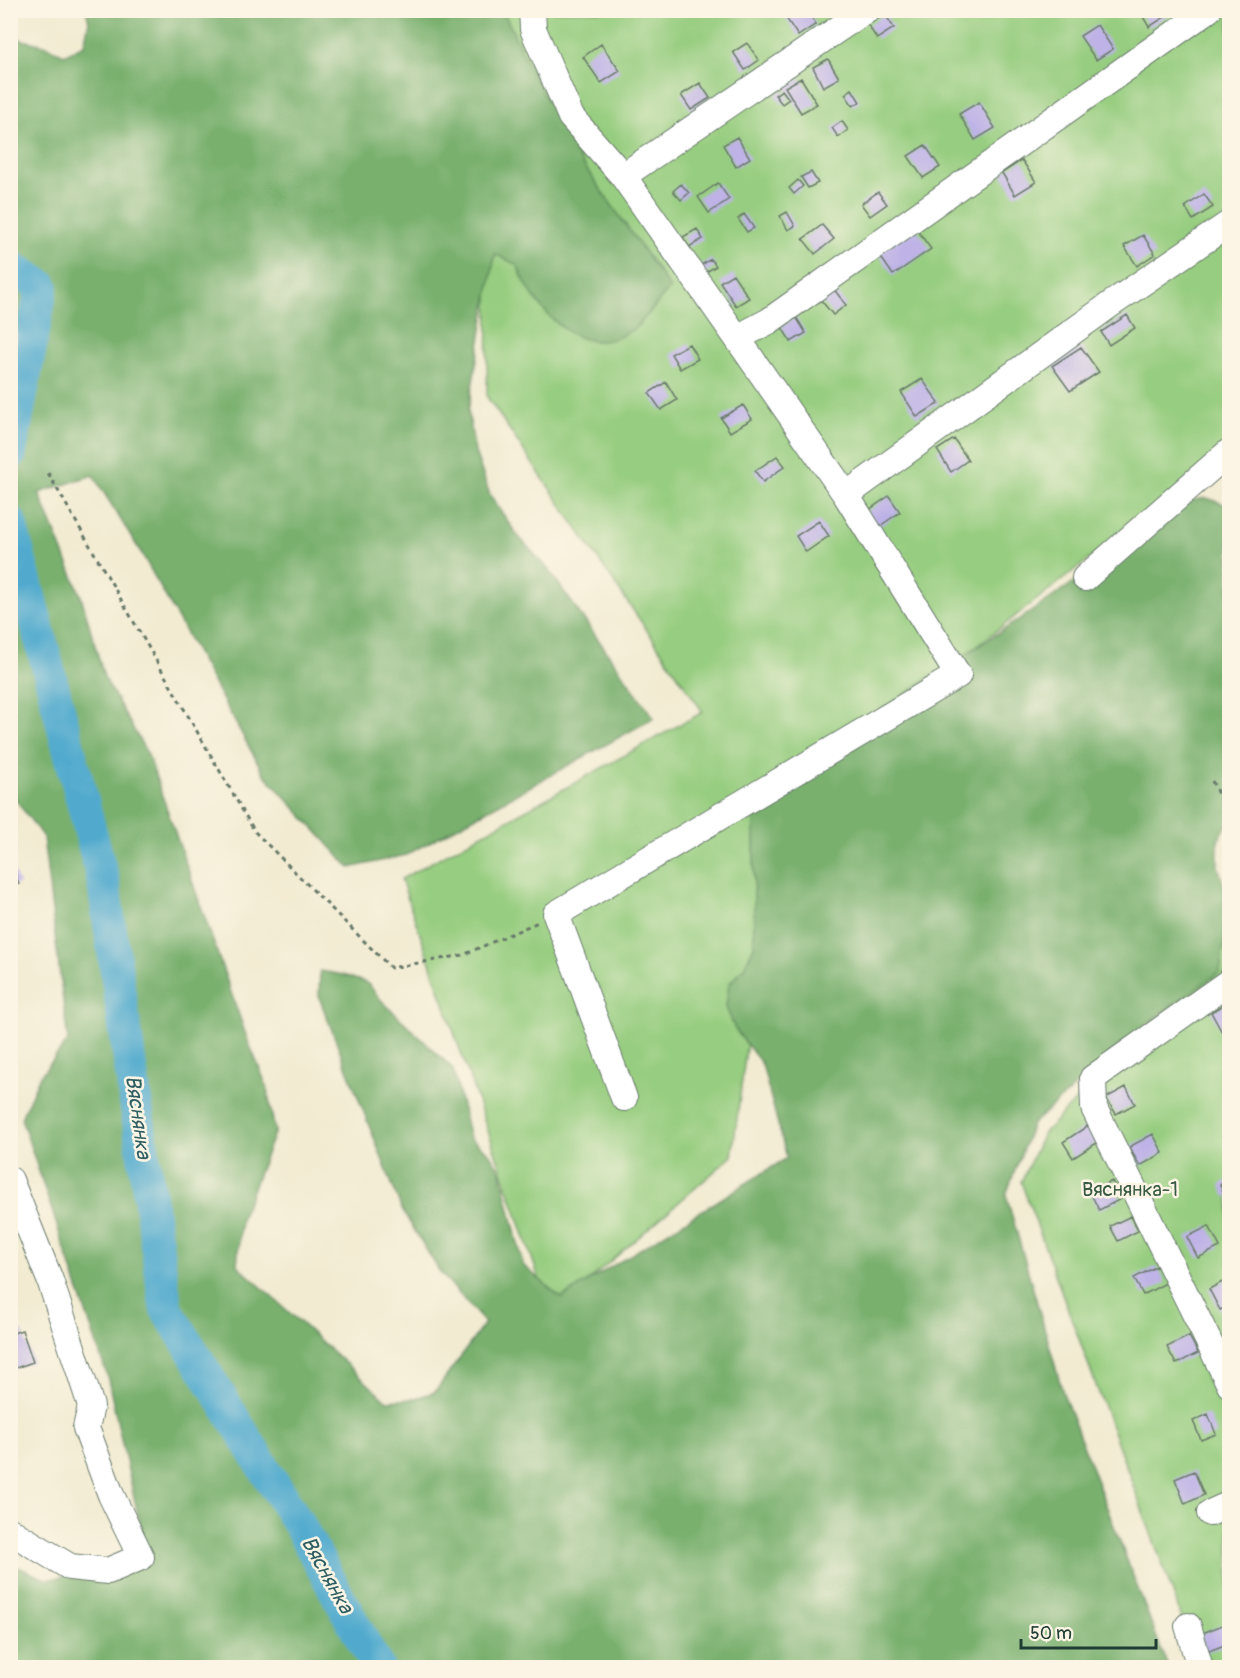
<svg xmlns="http://www.w3.org/2000/svg" width="1240" height="1678" font-family="Pangolin,sans-serif">
  <style>
    .green { fill: #97cd80; stroke: #5b855a; stroke-width: 1.5 }
    .forest { fill: #79b06e; stroke: #4c7651; stroke-width: 1.5 }
    .lines { fill: none; stroke-linecap: round; stroke-linejoin: round }
    .river { stroke: #51aace; stroke-width: 33 }
    .building { fill: #beb2e6 }
    .minor-casing { stroke: #697a6b; stroke-width: 28 }
    .path { stroke: #697a6b; stroke-width: 3; stroke-dasharray: 4.5 4.5; stroke-linecap: butt }
    .minor { stroke: #fff; stroke-width: 26 }
    .labels { text-anchor: middle; dominant-baseline: central; stroke-width: 5; stroke-linejoin: round; paint-order: stroke }
    .park-label { font-size: 20px; fill: #375a43; stroke: #fcf5e5 }
    .water-label { font-size: 21px; font-style: italic; fill: #2e5e62; stroke: #fcf5e5 }
  </style>
  <rect width="100%" height="100%" fill="#fcf5e5"/>
  <filter id="ink" filterUnits="userSpaceOnUse"><feTurbulence type="fractalNoise" baseFrequency=".0167" numOctaves="2"/><feDisplacementMap in="SourceGraphic" scale="12" xChannelSelector="R" yChannelSelector="G"/><feConvolveMatrix kernelMatrix="1 2 1 2 8 2 1 2 1" color-interpolation-filters="sRGB"/></filter>
  <filter id="wash" filterUnits="userSpaceOnUse"><feTurbulence type="fractalNoise" baseFrequency=".008" numOctaves="4" result="noise"/><feDisplacementMap in="SourceGraphic" scale="24" xChannelSelector="R" yChannelSelector="G"/><feGaussianBlur stdDeviation="1.35" result="paint"/><feColorMatrix in="noise" values="0 0 0 0 0 0 0 0 0 0 0 0 0 0 0 0 0 1.4 0 .05"/><feComposite in="paint" operator="in"/></filter>
  <g filter="url(#wash)">
    <rect width="100%" height="100%" fill="#f2ebd2"/>
    <!-- green -->
    <path class="green" d="M 491,11 L 1229,11 L 1229,451 L 779,799 L 732,1156 L 551,1313 L 401,879 L 703,712 L 487,397 Z
      M 1229,943 L 1229,1667 L 1192,1667 L 1177,1604 L 1021,1182 L 1043,1134 Z"/>
    <!-- forest -->
    <path class="forest" d="M 86,11 L 503,11 L 530,68 L 578,157 L 670,288 C 659,300 645,321 632,330 C 580,365 535,309 517,265 L 495,254 L 468,411 L 475,452 L 490,495 L 517,535 L 548,569 L 654,718 L 406,855 L 350,868 L 264,774 L 142,554 L 93,475 L 39,493 L 81,596 L 104,677 L 148,755 L 248,1041 L 266,1084 L 275,1131 L 241,1219 L 237,1265 L 387,1401 L 412,1399 L 435,1392 L 485,1323 L 440,1272 L 402,1210 L 319,997 L 320,971 L 343,975 L 367,983 L 382,1001 L 453,1069 L 470,1138 L 489,1153 L 501,1172 L 523,1265 L 561,1298 L 787,1158 L 762,1064 L 735,1029 L 726,1007 L 729,984 L 744,967 L 754,946 L 754,818 L 779,776 L 1026,615 L 1169,517 L 1185,501 L 1207,498 L 1229,506 L 1230,819 L 1218,841 L 1218,866 L 1229,904 L 1220,972 L 1156,1016 L 1032,1124 L 1006,1195 L 1063,1393 L 1168,1667 L 11,1667 L 11,1564 L 48,1580 L 147,1556 L 107,1375 L 21,1118 L 40,1076 L 68,1041 L 43,837 L 11,793 L 10,388 L 22,359 L 19,337 L 10,322 L 11,34 L 22,40 L 44,45 L 64,55 L 84,45 L 89,21 Z"/>
    <g class="lines">
      <!-- river -->
      <path class="river" d="M 10,266 L 42,286 L 10,454
        M 10,522 L 103,880 L 166,1308 L 299,1525 L 378,1668"/>
    </g>
    <g id="blocks">
      <!-- building -->
      <path class="building" d="M 790,10 L 807,10 L 816,24 L 798,36 L 784,15 Z
        M 1139,10 L 1165,10 L 1168,15 L 1149,27 Z
        M 885,14 L 894,28 L 877,39 L 868,25 Z
        M 1097,25 L 1113,49 L 1096,60 L 1080,36 Z
        M 747,43 L 759,60 L 745,70 L 733,52 Z
        M 601,44 L 620,71 L 601,83 L 583,57 Z
        M 828,59 L 839,78 L 823,87 L 813,67 Z
        M 801,78 L 817,104 L 801,113 L 785,87 Z
        M 700,83 L 710,98 L 691,110 L 681,95 Z
        M 852,89 L 860,102 L 853,106 L 845,94 Z
        M 782,90 L 789,99 L 782,104 L 775,95 Z
        M 979,102 L 995,128 L 975,140 L 959,114 Z
        M 842,121 L 848,130 L 838,137 L 832,128 Z
        M 737,137 L 750,158 L 736,167 L 723,145 Z
        M 925,145 L 940,167 L 923,178 L 908,156 Z
        M 1022,160 L 1036,182 L 1015,195 L 1002,173 Z
        M 811,172 L 818,183 L 808,188 L 801,177 Z
        M 798,180 L 803,186 L 794,194 L 789,188 Z
        M 718,183 L 729,199 L 709,213 L 698,197 Z
        M 681,184 L 689,193 L 681,200 L 673,191 Z
        M 878,192 L 887,204 L 870,216 L 861,204 Z
        M 1204,194 L 1213,207 L 1193,220 L 1185,207 Z
        M 787,212 L 795,226 L 788,230 L 780,216 Z
        M 744,214 L 754,228 L 747,232 L 738,219 Z
        M 822,225 L 834,239 L 815,254 L 803,239 Z
        M 915,227 L 931,249 L 893,275 L 878,253 Z
        M 697,229 L 703,239 L 689,247 L 683,237 Z
        M 1143,235 L 1155,254 L 1137,266 L 1124,246 Z
        M 711,259 L 716,266 L 703,274 L 698,267 Z
        M 733,274 L 749,298 L 736,306 L 720,282 Z
        M 833,288 L 846,305 L 833,315 L 820,299 Z
        M 1127,315 L 1135,328 L 1109,345 L 1101,332 Z
        M 796,317 L 806,333 L 791,342 L 781,326 Z
        M 689,344 L 698,359 L 680,369 L 671,354 Z
        M 1081,347 L 1099,372 L 1070,391 L 1052,366 Z
        M 922,379 L 939,403 L 917,417 L 901,392 Z
        M 666,382 L 677,400 L 661,410 L 649,393 Z
        M 743,405 L 752,419 L 730,432 L 721,418 Z
        M 954,439 L 968,460 L 951,472 L 937,450 Z
        M 777,456 L 785,466 L 763,482 L 755,471 Z
        M 889,496 L 900,512 L 877,528 L 866,512 Z
        M 819,521 L 829,536 L 806,552 L 796,536 Z
        M 10,861 L 19,884 L 10,887 Z
        M 1230,1001 L 1230,1030 L 1223,1034 L 1211,1012 Z
        M 1126,1087 L 1135,1104 L 1116,1114 L 1106,1098 Z
        M 1089,1125 L 1100,1141 L 1073,1158 L 1063,1142 Z
        M 1153,1134 L 1163,1153 L 1140,1166 L 1129,1147 Z
        M 1228,1180 L 1230,1195 L 1226,1197 L 1220,1185 Z
        M 1112,1181 L 1121,1199 L 1099,1210 L 1090,1192 Z
        M 1131,1216 L 1138,1231 L 1118,1241 L 1110,1226 Z
        M 1209,1226 L 1220,1247 L 1198,1258 L 1187,1237 Z
        M 1157,1266 L 1166,1283 L 1143,1295 L 1134,1278 Z
        M 1230,1278 L 1230,1305 L 1220,1310 L 1209,1289 Z
        M 22,1330 L 33,1362 L 10,1370 L 10,1334 Z
        M 1189,1336 L 1198,1353 L 1176,1364 L 1167,1347 Z
        M 1208,1414 L 1216,1434 L 1201,1440 L 1193,1421 Z
        M 1194,1471 L 1204,1495 L 1185,1504 L 1175,1479 Z
        M 1230,1622 L 1230,1643 L 1206,1652 L 1200,1634 Z"/>
    </g>
  </g>
  <g filter="url(#ink)">
    <use href="#blocks" fill-opacity="0" stroke="#697a6b" stroke-width="1.5"/>
    <g class="lines">
      <!-- minor casing -->
      <g class="minor-casing">
        <path id="minor" d="M 532,10 L 533,29 L 571,117 L 623,176 L 737,338 L 846,495 L 958,675 L 556,914 L 624,1098
          M 623,176 L 866,10
          M 737,338 L 769,321 L 1208,10
          M 846,495 L 1111,304 L 1230,223
          M 1085,578 L 1230,451
          M 1230,981 L 1093,1078 L 1094,1108 L 1230,1385
          M 10,1180 L 50,1280 L 91,1406 L 86,1428 L 111,1495 L 141,1557 L 108,1571 L 70,1567 L 10,1531
          M 1210,1513 L 1230,1504
          M 1188,1626 L 1200,1668"/>
      </g>
      <!-- path -->
      <path class="path" d="M 48,473 L 255,832 L 391,968 L 463,955 L 538,922
        M 1212,781 L 1230,820"/>
      <!-- minor -->
      <use href="#minor" class="minor"/>
    </g>
  </g>
  <g class="labels">
    <!-- park labels -->
    <g class="park-label">
      <text x="1130" y="1189">Вяснянка-1</text>
    </g>
    <!-- water labels -->
    <g class="water-label">
      <text transform="translate(138 1117) rotate(82)">Вяснянка</text>
      <text transform="translate(327 1575) rotate(61)">Вяснянка</text>
    </g>
  </g>
  <!-- margin -->
  <rect width="1240" height="1678" fill="none" stroke="#fcf5e5" stroke-width="36"/>
  <!-- scale -->
  <path d="M1021 1639v9h135v-9" fill="none" stroke="#1f3d34" stroke-width="3"/>
  <text x="1030" y="1639" font-size="18" fill="#1f3d34" stroke="#fcf5e5" stroke-width="4.5" paint-order="stroke">50 m</text>
</svg>
